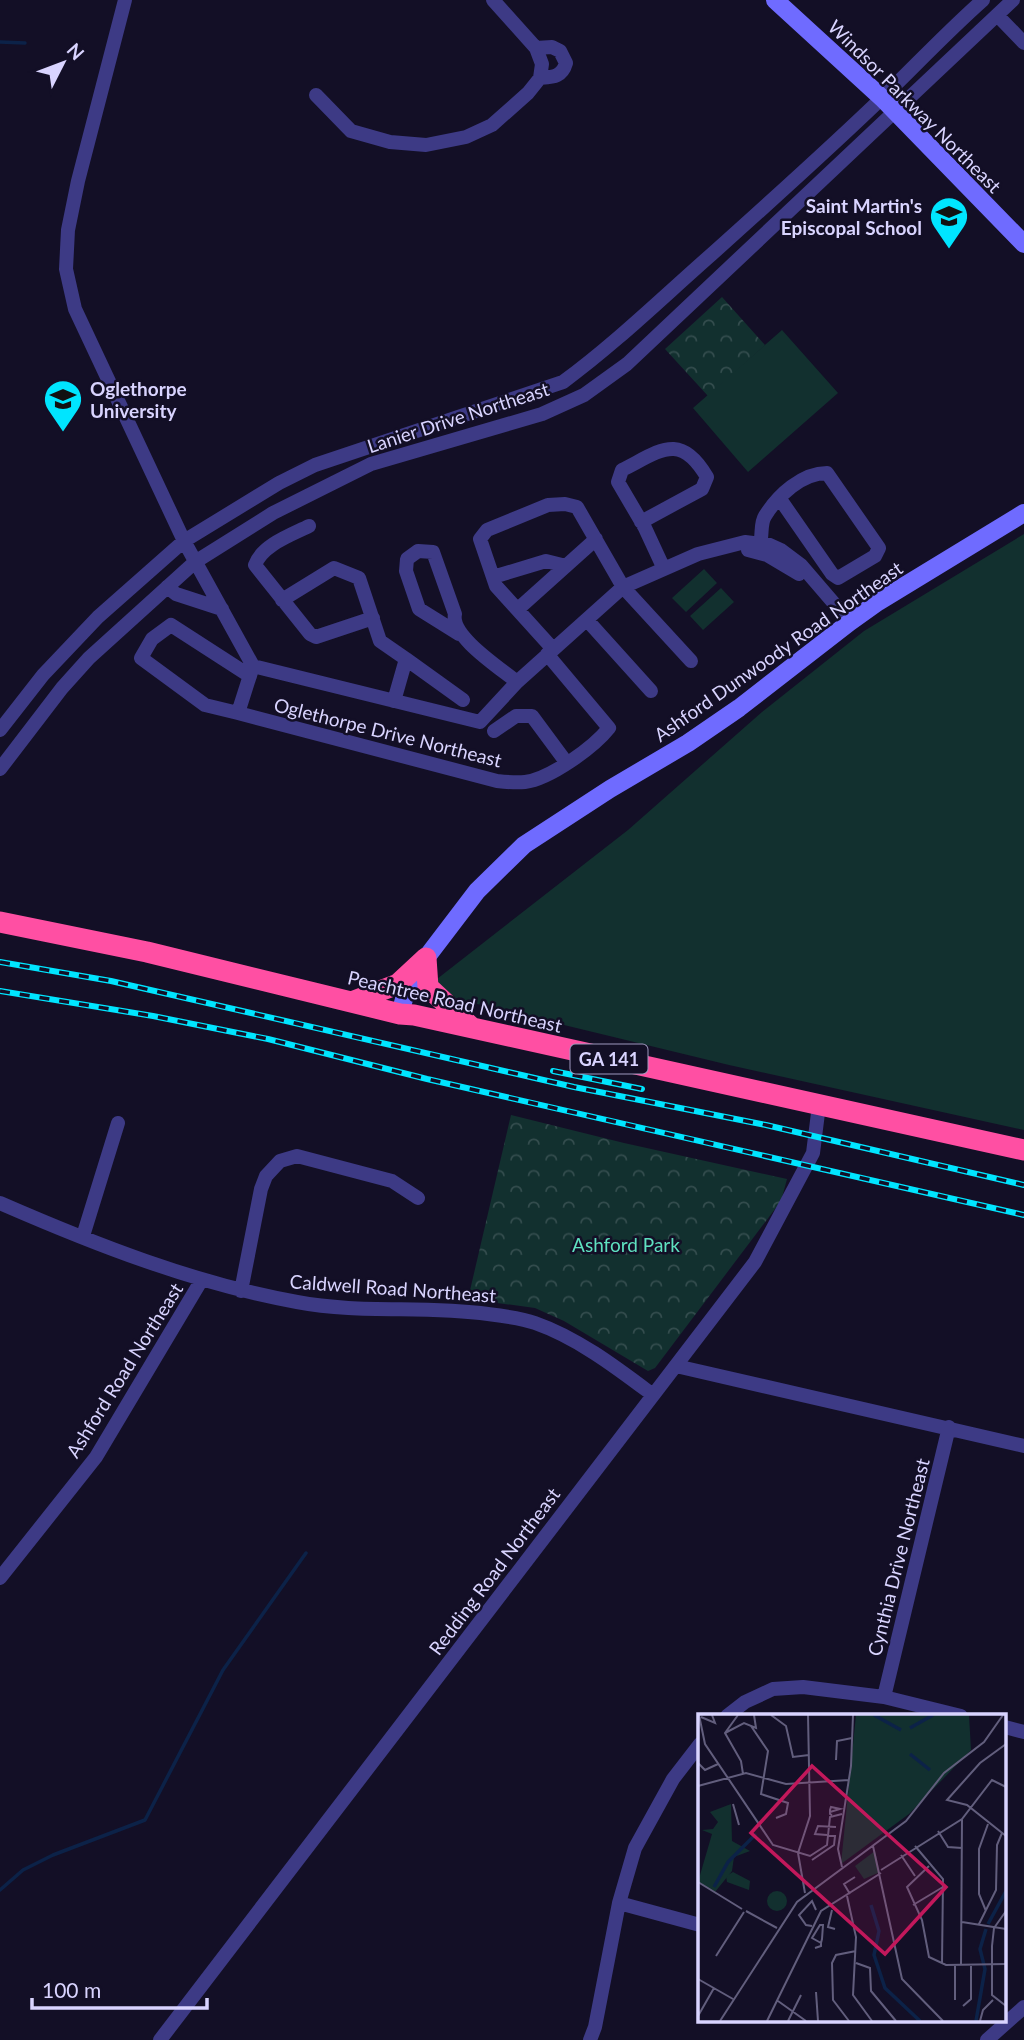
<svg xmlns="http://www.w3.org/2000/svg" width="1024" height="2040" font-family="Lato,sans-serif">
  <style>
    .grass { fill: #12302f }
    .park { fill: url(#park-crowns) }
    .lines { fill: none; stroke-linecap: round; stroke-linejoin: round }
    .stream { stroke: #0c2248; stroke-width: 3.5 }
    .street { stroke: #3d3a85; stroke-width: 14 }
    .secondary { stroke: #6f6bff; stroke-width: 18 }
    .highway { stroke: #ff4fa3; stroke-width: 21 }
    .rail-casing { stroke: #00e5ff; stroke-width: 6 }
    .rail { stroke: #130f26; stroke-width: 3.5; stroke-dasharray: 10; stroke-linecap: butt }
    .labels { text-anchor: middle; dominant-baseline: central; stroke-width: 5; stroke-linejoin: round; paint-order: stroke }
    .shield { fill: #130f26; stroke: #9e99be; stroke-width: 2 }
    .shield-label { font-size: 18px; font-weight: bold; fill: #d9d4ff }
    .street-label { font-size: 19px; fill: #d9d4ff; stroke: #130f26 }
    .poi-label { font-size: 19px; font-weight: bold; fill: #d9d4ff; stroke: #130f26; text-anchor: end }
    .park-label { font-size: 19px; fill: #5fe0c0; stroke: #130f26 }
    .inset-river { fill: none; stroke: #0c2248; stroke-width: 3.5 }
    .inset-road { fill: none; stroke: #625e7d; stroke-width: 2 }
    .view { fill: #c2185b; fill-opacity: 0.15; stroke: #c2185b; stroke-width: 3.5 }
    .inset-edge { fill: none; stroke: #d9d4ff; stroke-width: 3.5 }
  </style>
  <defs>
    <pattern id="park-crowns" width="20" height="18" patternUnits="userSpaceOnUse" patternTransform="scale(1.75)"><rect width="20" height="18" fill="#12302f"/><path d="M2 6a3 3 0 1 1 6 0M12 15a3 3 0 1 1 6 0" fill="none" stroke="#344d4e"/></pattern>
  </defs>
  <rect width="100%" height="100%" fill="#130f26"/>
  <!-- grass -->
  <path class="grass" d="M 782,330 L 838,393 L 748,472 L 693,408 Z
    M 1024,534 L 1024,1130 L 729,1065 L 432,993 L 428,986 L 628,830 L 762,712 L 864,631 Z
    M 704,569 L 717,583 L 686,612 L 672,598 Z
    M 721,588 L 734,602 L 703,630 L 690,616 Z"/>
  <!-- park -->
  <path class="park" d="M 722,297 L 765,345 L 708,396 L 665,349 Z
    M 511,1115 L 624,1143 L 787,1179 L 781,1201 L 655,1368 L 648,1371 L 564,1321 L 535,1308 L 468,1299 Z"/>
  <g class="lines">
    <!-- stream -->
    <path class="stream" d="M 0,42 L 25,43
      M 0,1890 L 23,1870 L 53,1855 L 145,1820 L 223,1670 L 306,1553"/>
    <!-- street -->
    <path class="street" d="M 125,0 L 78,181 L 68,230 L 66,269 L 75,309 L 184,541 L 253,666 L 480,722 L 517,682 L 623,587 L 698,554 L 745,542 L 770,545 L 781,550 L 801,565 L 850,622
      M 997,15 L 1024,43
      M 536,48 L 552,47 L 560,51 L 566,63 C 562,77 553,77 540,78
      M 316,95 L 351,131 L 390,142 L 426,145 L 466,137 L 492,125 L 528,93 L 540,78 L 542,64 L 536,48 L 493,0
      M 641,522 L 702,489 L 707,477 C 680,431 660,451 622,470 L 618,482 L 645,528 L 664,569
      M 309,526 C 291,535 262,545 255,565 L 310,634 L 316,637 L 373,618
      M 761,538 C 762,531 761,522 765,516 C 778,495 802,473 827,473 L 879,548 L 875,556 L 838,578 L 832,574 L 780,499
      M 748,550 L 767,555 L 799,574
      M 493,577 L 546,561 L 566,566
      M 167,587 L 176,594 L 222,609
      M 282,600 L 334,568 L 359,578 L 380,641 L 406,659
      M 518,609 L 596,539
      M 587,620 L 651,691
      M 459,634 L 419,609 L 406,571 L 407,559 L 418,551 L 433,552 L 455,614 C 450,636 500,668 517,682
      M 553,649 L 496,586 L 480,539 L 487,530 L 548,505 L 565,504 L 577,507 L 623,587 L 691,661
      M 250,676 L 171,625 L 152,639 L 141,658 L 205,705 L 238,713 L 253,666
      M 394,701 L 406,659 L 463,700
      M 238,713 L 497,781 C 506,782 516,783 525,782 C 550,779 594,747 609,728 L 547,654
      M 0,730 L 43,675 L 98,617 L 184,541 L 279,483 L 315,465 L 563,382 C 616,343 663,297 712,254 C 770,202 828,150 884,96 C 917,64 948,31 983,0
      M 494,731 L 516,716 L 532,716 L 566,762
      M 0,769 L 62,688 L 89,658 L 195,562 L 273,513 L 371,464 L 542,414 L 584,395 L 627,364 L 1013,0
      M 0,1203 C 94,1244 196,1284 297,1302 C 360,1314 425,1305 488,1314 C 504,1316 521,1318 535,1323 C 578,1338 617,1368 653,1395
      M 83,1236 L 118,1123
      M 241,1291 L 261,1189 L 266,1176 L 280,1161 L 297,1156 L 392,1181 L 418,1198
      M 676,1366 L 1024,1446
      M 0,1578 L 96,1457 L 201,1281
      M 884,1697 L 949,1427
      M 727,1716 L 745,1702 L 773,1689 L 803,1687 L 884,1697 L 961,1716
      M 1005,1727 L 1024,1732
      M 619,1903 L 700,1925
      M 160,2040 L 755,1262 L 813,1153 L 819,1105
      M 590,2040 L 595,2027 L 619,1903 L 635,1848 L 673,1779 L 700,1744
      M 987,2040 L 1024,2007"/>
    <!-- secondary -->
    <path class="secondary" d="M 775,0 L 882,98 L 1024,244
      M 400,1014 L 407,988 L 426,958 L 477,891 L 524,845 L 610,789 L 688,743 L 739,708 L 850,622 L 878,602 L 1024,513"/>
    <!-- highway -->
    <path class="highway" d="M 0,922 L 147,952 L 400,1014 L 414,1015 L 1024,1150
      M 426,958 L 428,987 L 470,1026
      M 354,1001 L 398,984 L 426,958"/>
    <!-- rail casing -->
    <g class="rail-casing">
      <path id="rail" d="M 0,962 L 111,981 L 574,1087 L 766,1125 L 1024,1185
        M 0,991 L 153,1016 L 268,1039 L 427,1079 L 1024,1215
        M 553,1071 L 642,1089"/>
    </g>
    <!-- rail -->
    <use href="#rail" class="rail"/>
  </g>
  <!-- icons -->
  <defs>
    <g id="school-pin" transform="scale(2.0125)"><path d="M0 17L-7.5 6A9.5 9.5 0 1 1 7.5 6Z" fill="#00e5ff" stroke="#130f26"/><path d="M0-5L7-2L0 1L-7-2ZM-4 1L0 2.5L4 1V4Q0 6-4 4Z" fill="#111"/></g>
    <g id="university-pin" transform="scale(2.0125)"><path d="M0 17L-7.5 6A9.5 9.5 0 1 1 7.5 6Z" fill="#00e5ff" stroke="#130f26"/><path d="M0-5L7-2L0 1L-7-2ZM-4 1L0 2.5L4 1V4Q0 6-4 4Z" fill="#111"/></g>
  </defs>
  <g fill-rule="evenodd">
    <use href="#school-pin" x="949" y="216"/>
    <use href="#university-pin" x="63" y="399"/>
  </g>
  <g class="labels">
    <!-- shield labels -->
    <rect class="shield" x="570.5" y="1044.5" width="77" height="29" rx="5"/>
    <g class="shield-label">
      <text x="609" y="1059">GA 141</text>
    </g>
    <!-- street labels -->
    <g class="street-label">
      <text transform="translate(915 106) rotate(45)">Windsor Parkway Northeast</text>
      <text transform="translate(458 417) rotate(-18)">Lanier Drive Northeast</text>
      <text transform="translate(778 651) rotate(-35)">Ashford Dunwoody Road Northeast</text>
      <text transform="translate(388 732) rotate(14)">Oglethorpe Drive Northeast</text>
      <text transform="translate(455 1001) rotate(13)">Peachtree Road Northeast</text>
      <text transform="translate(393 1288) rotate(4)">Caldwell Road Northeast</text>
      <text transform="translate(124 1370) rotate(-58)">Ashford Road Northeast</text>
      <text transform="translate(898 1557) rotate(-76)">Cynthia Drive Northeast</text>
      <text transform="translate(494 1571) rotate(-53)">Redding Road Northeast</text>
    </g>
    <!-- poi labels -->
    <g class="poi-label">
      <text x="922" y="205">Saint Martin's<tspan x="922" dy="22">Episcopal School</tspan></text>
      <text x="90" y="388" text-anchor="start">Oglethorpe<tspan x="90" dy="22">University</tspan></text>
    </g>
    <!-- park labels -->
    <g class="park-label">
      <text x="626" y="1244">Ashford Park</text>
    </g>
  </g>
  <!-- overview -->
  <g transform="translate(698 1714)">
    <rect width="308" height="308" fill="#130f26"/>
    <path d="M 158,1 L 271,1 L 273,36 L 211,100 L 143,150 ZM 35,158 L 52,167 L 51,176 L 29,168 L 28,162 ZM69 187a10 10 0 1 1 20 0a10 10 0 1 1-20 0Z" fill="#12302f"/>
    <path d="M 33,90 L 34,127 L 52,137 L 36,143 L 34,157 L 17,178 L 0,168 L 14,120 L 4,116 L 15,115 L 20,108 L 12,98 Z" fill="#12302f"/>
    <path d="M 177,137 L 182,158 L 166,165 L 157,152 Z" fill="#12302f"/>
    <path class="inset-river" d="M 176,1 L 203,16M 212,14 L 235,1M 212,40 L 232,56M 16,173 L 30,148 L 58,120M 173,191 L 181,217 L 176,241 L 187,274 L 222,307M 290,210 L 308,177M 278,307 L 287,255 L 282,235 L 288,215"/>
    <path class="inset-road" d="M 1,1 L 7,30 L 75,131 L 112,142 L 129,131 L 132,103 L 144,100M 40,1 L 27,19 L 43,47 L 45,60M 73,1 L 88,12 L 95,43 L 111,41M 3,3 L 17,9 L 14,1M 53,12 L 70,37 L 63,80 L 90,89 L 88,100 L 78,104M 27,19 L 46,9 L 58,14 L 56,1M 308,30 L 282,49 L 249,86 L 269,91 L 308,122M 138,46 L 139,27 L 154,24M 0,49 L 7,56 L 20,50M 0,72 L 48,59 L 88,70 L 151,66M 35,90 L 41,111M 132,98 L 142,95 L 133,93 L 132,96 L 132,100 L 134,101M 240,117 L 250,133 L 264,134M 129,121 L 117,120 L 120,112 L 138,113M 175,132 L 204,265 L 245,307M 217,132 L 245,165 L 244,250M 203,141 L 217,162M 114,146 L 136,131 L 137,122 L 129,122M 231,152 L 209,173 L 224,206 L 231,243 L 248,251 L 308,250M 144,153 L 140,135 L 153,52 L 155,1M 183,156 L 264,105 L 294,66 L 308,73M 0,168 L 44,195M 107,179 L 100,139 L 112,102 L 110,1M 152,180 L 146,170 L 157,163M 149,182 L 158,223 L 155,281 L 174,307M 215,191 L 245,173M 134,196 L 130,213 L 137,215M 48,197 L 79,214M 288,197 L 281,180 L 281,135 L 290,110M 308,197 L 296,214 L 294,232 L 294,281 L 308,292M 264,208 L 308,215M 281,210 L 298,176 L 299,131 L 304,119M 114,212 L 108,211 L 101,201 L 114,187 L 118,196M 117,234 L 123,232 L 123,229 L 124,225 L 125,211 L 122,211 L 114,224 L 123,229M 18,242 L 46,198M 158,249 L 172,254 L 173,277 L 198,307M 263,250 L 264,105M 257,251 L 257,286M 0,265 L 35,285M 118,278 L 120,307M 80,287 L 108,307M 265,292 L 273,285 L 273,250M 0,302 L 16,274M 22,307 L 99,188 L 208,107 L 246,59 L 286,28 L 305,1M 69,307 L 123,197 L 183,159M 90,307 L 103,281M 151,307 L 135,286 L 134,249 L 138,241 L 158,237M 282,307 L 285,296 L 295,286"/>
    <path class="view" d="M 114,52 L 248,173 L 187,240 L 53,119 Z"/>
    <rect width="308" height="308" class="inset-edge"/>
  </g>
  <!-- north arrow -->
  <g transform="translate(63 63) rotate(48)" stroke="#130f26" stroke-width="5" paint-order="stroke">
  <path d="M0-5L12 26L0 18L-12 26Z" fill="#d9d4ff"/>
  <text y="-10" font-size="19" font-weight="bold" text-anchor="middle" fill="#d9d4ff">N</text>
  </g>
  <!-- scale -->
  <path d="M32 1998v10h175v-10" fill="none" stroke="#d9d4ff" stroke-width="3.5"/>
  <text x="42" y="1998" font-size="21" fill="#d9d4ff" stroke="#130f26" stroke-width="5" paint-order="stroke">100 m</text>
</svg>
